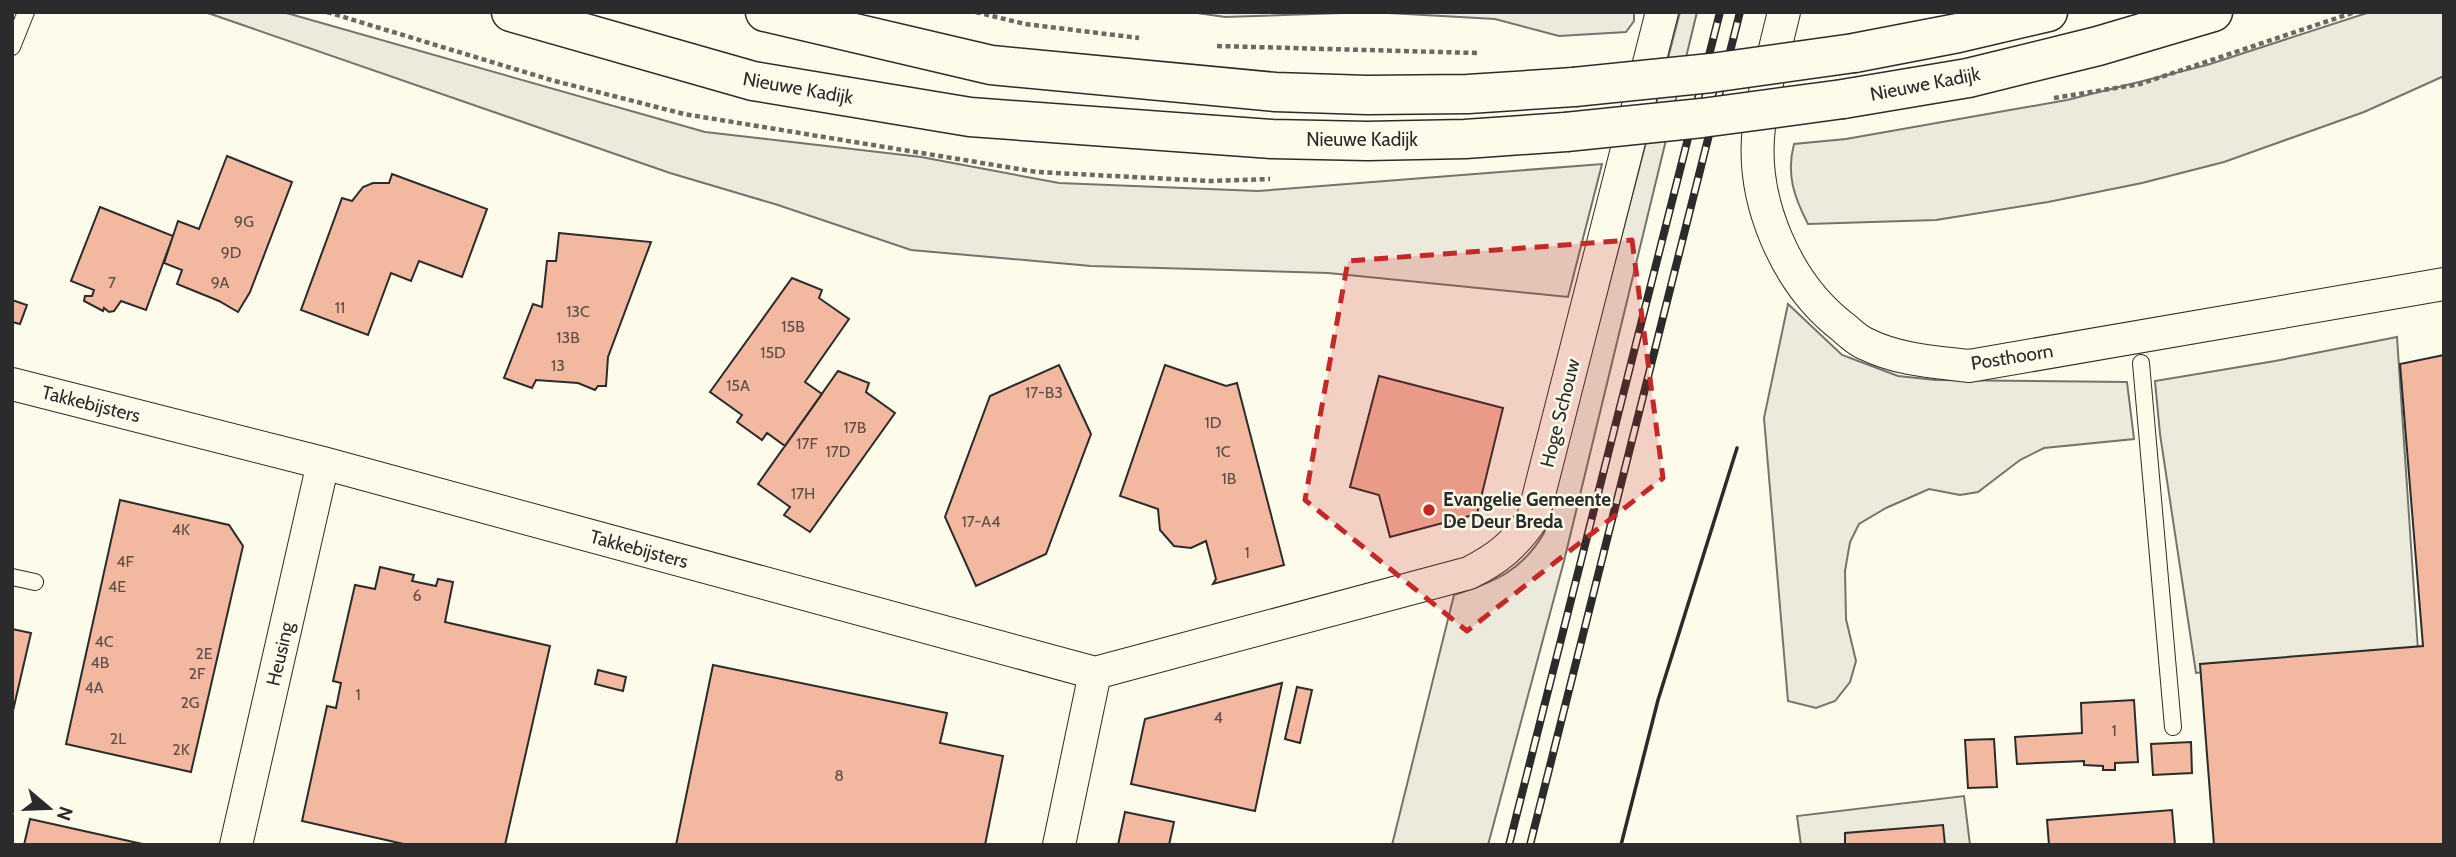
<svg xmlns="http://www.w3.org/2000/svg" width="2456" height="857" font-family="Cabin,sans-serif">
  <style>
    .green { fill: #ecebdb; stroke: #74746e; stroke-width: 2 }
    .building { fill: #f2b8a0; stroke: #2b2b2b; stroke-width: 2 }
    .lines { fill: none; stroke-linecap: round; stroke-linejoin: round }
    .service-casing { stroke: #2b2b2b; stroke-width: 18 }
    .minor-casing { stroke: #2b2b2b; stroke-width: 34 }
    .primary-casing { stroke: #2b2b2b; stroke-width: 41 }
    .path { stroke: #6a6964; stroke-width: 4.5; stroke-dasharray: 5 3.5; stroke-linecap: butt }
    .service { stroke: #fdfbea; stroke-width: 16 }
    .minor { stroke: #fdfbea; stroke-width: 32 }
    .primary { stroke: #fdfbea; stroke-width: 38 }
    .rail-casing { stroke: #2b2b2b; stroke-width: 8 }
    .rail { stroke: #fdfbea; stroke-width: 5; stroke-dasharray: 16; stroke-linecap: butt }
    .primary-bridge-casing { stroke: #2b2b2b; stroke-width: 41; stroke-linecap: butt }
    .primary-bridge { stroke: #fdfbea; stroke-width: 38 }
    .wall { stroke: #2b2b2b; stroke-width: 3.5 }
    .marked { fill: #c62828; fill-opacity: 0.2; stroke: #c62828; stroke-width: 5; stroke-dasharray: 14 9; stroke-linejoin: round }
    .poi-dot { fill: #c62828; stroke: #fdfbea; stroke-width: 2.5 }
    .labels { text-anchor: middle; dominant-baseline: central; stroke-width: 5; stroke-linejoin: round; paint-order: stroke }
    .number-label { font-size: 16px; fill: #5d4e48 }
    .street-label { font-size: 19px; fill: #2b2b2b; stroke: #fdfbea }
    .poi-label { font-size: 19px; font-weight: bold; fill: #2b2b2b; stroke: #fdfbea; text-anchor: start }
  </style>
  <rect width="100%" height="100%" fill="#fdfbea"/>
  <!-- green -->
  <path class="green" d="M 205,12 L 283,12 L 705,132 L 921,157 L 1059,183 L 1258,191 L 1602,164 L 1568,297 L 1328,273 L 1091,266 L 911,250 L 778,205 L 670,173 Z
    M 1190,12 L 1634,12 L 1634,21 L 1626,32 L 1559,36 L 1495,19 L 1371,12 L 1225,17 Z
    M 1680,12 L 1697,12 L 1564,561 L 1488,845 L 1392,845 L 1454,595 C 1494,582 1522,571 1544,533 Z
    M 2370,12 L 2444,12 L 2444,76 L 2364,112 L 2224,162 L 2142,183 L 2048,202 L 1936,220 L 1808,224 C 1794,197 1786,174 1794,144 L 1846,139 L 2067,100 L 2207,65 Z
    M 1788,304 L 1842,355 L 1898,376 L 1936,380 L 2127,382 L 2134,439 L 2044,448 L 2020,460 L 1978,492 L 1960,495 L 1929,489 L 1886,508 L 1859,524 L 1850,542 L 1845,571 L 1846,619 L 1856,661 L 1850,682 L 1835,701 L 1816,708 L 1788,701 L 1764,418 Z
    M 2397,337 L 2418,650 L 2196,673 L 2160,434 L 2155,381 L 2275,361 Z
    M 1964,796 L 1970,845 L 1801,845 L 1797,816 Z"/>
  <!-- building -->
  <path class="building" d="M 227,156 L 292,182 L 250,292 L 238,312 L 219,301 L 177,284 L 182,270 L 164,263 L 178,221 L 199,229 Z
    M 392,174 L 487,209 L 462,277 L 419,261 L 411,281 L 391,273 L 368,335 L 301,310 L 342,198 L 352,201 L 363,187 L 373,183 L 389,183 Z
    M 100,207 L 173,236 L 146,310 L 121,301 L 114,311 L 109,312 L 104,308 L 103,311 L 84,301 L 85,296 L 92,296 L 94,290 L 71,281 Z
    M 559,233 L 651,242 L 608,357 L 606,386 L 598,386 L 595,390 L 578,383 L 536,380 L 532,388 L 504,378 L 533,304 L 542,307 L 547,261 L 556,261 Z
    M 792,278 L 822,290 L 819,298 L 849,319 L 805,382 L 822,394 L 785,446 L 767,433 L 762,440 L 737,422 L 742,415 L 710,392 Z
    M 12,300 L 27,305 L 20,324 L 12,322 Z
    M 2444,355 L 2444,845 L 2214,845 L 2200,664 L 2423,646 L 2400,364 Z
    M 1059,365 L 1091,434 L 1046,554 L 976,586 L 945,517 L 990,396 Z
    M 1165,365 L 1226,386 L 1237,383 L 1284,565 L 1213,584 L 1216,579 L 1206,541 L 1191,548 L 1174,546 L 1160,530 L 1158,509 L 1120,496 Z
    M 838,371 L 869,383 L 866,392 L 895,413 L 810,532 L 784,515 L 790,507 L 758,484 Z
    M 1379,376 L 1503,408 L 1477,514 L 1390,537 L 1379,495 L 1350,487 Z
    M 120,500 L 229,525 L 243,546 L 191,772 L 66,744 Z
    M 380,567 L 414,575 L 412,581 L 436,586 L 438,579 L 453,582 L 445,622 L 550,646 L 505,845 L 408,845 L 302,821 L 327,706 L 336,708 L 341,683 L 333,681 L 355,585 L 375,589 Z
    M 12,629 L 31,633 L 12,715 Z
    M 713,665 L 947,713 L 940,743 L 1003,756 L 985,845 L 676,845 Z
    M 598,670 L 626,677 L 623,691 L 595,684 Z
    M 1282,683 L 1255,811 L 1131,784 L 1145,719 Z
    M 1297,687 L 1312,690 L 1300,743 L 1285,739 Z
    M 2134,700 L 2138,762 L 2115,763 L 2115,770 L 2103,770 L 2103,766 L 2084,765 L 2084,761 L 2017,764 L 2015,737 L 2082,733 L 2081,703 Z
    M 1994,739 L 1997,787 L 1968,788 L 1965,740 Z
    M 2191,742 L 2192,773 L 2153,775 L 2151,744 Z
    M 2172,810 L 2175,845 L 2049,845 L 2047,820 Z
    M 1125,812 L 1174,822 L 1169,845 L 1118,845 Z
    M 30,819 L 147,845 L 24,845 Z
    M 1943,825 L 1945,845 L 1845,845 L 1845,833 Z"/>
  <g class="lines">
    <!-- service casing -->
    <g class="service-casing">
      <path id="service" d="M 12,47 L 26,12
        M 2141,363 L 2173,727
        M 12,577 L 35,582"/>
    </g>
    <!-- minor casing -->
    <g class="minor-casing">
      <path id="minor" d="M 1784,12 C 1775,50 1764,88 1759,127 C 1750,200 1786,284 1844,328 C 1851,334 1858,341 1866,344 C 1898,360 1935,362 1969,366 L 2444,284
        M 12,384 L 323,463 L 1095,673 L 1059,845
        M 1095,673 L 1469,573 C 1499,558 1514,545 1533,518 L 1662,12
        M 236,845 L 323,463"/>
    </g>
    <!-- primary casing -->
    <g class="primary-casing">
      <path id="primary" d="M 511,12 L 753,81 L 970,117 L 1272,139 L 1367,141 L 1465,139 L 1566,132
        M 765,12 L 991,65 L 1275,92 L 1367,95 L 1468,94 L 1574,87
        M 1854,53 L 1958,33 L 2048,12
        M 1843,99 L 1968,78 L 2098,46 L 2213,12"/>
    </g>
    <!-- path -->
    <path class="path" d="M 327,12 L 551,80 L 684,114 L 1037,172 L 1210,181 L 1270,179
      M 976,12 L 1025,24 L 1139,38
      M 1217,46 L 1477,53
      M 2054,98 L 2140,84 L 2355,12"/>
    <!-- service -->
    <use href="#service" class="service"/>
    <!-- minor -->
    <use href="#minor" class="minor"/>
    <!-- primary -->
    <use href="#primary" class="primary"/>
    <!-- rail casing -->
    <g class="rail-casing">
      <path id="rail" d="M 1509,845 L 1720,12
        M 1530,845 L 1740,12"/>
    </g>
    <!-- rail -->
    <use href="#rail" class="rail"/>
    <!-- primary-bridge casing -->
    <g class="primary-bridge-casing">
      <path id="primary-bridge" d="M 1574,87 L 1711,73 L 1854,53
        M 1566,132 L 1702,118 L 1843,99"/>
    </g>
    <!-- primary-bridge -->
    <use href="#primary-bridge" class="primary-bridge"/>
    <!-- wall -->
    <path class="wall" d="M 1621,845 L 1658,700 L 1737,448"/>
  </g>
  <!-- marked area -->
  <path class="marked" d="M 1632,240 L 1663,478 L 1467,631 L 1305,500 L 1348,261 Z"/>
  <!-- markers -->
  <circle class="poi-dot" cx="1429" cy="510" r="7"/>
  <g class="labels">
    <!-- number labels -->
    <g class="number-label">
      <text x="244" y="221">9G</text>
      <text x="231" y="252">9D</text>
      <text x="112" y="282">7</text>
      <text x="220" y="282">9A</text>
      <text x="340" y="307">11</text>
      <text x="578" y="311">13C</text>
      <text x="793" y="326">15B</text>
      <text x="568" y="337">13B</text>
      <text x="773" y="352">15D</text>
      <text x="558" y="365">13</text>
      <text x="738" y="385">15A</text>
      <text x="1044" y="392">17-B3</text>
      <text x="1213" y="422">1D</text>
      <text x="855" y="427">17B</text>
      <text x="807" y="443">17F</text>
      <text x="838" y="451">17D</text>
      <text x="1223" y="451">1C</text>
      <text x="1229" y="478">1B</text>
      <text x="803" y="493">17H</text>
      <text x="981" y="521">17-A4</text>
      <text x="181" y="529">4K</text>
      <text x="1247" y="552">1</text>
      <text x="125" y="561">4F</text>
      <text x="117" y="586">4E</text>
      <text x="417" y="595">6</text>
      <text x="104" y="641">4C</text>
      <text x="204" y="653">2E</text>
      <text x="100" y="662">4B</text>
      <text x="197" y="673">2F</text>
      <text x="94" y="687">4A</text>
      <text x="358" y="694">1</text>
      <text x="190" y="702">2G</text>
      <text x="1218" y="717">4</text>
      <text x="2114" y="730">1</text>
      <text x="118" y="738">2L</text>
      <text x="181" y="749">2K</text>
      <text x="839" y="775">8</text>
    </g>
    <!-- street labels -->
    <g class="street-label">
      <text transform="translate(1925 84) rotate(-11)">Nieuwe Kadijk</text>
      <text transform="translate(798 88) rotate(10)">Nieuwe Kadijk</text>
      <text x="1362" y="139">Nieuwe Kadijk</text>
      <text transform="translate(2012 357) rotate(-9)">Posthoorn</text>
      <text transform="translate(91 404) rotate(14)">Takkebijsters</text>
      <text transform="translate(1560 413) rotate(-76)">Hoge Schouw</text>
      <text transform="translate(639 549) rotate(15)">Takkebijsters</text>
      <text transform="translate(280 654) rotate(-77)">Heusing</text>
    </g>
    <!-- poi labels -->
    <g class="poi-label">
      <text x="1443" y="499">Evangelie Gemeente<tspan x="1443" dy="22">De Deur Breda</tspan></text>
    </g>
  </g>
  <!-- border -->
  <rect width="2456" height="857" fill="none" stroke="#2b2b2b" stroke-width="28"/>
  <!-- north arrow -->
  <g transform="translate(49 808) rotate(109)" stroke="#fdfbea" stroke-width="5" paint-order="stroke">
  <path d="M0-5L12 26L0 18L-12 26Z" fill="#2b2b2b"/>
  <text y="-10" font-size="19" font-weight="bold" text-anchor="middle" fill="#2b2b2b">N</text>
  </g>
</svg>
